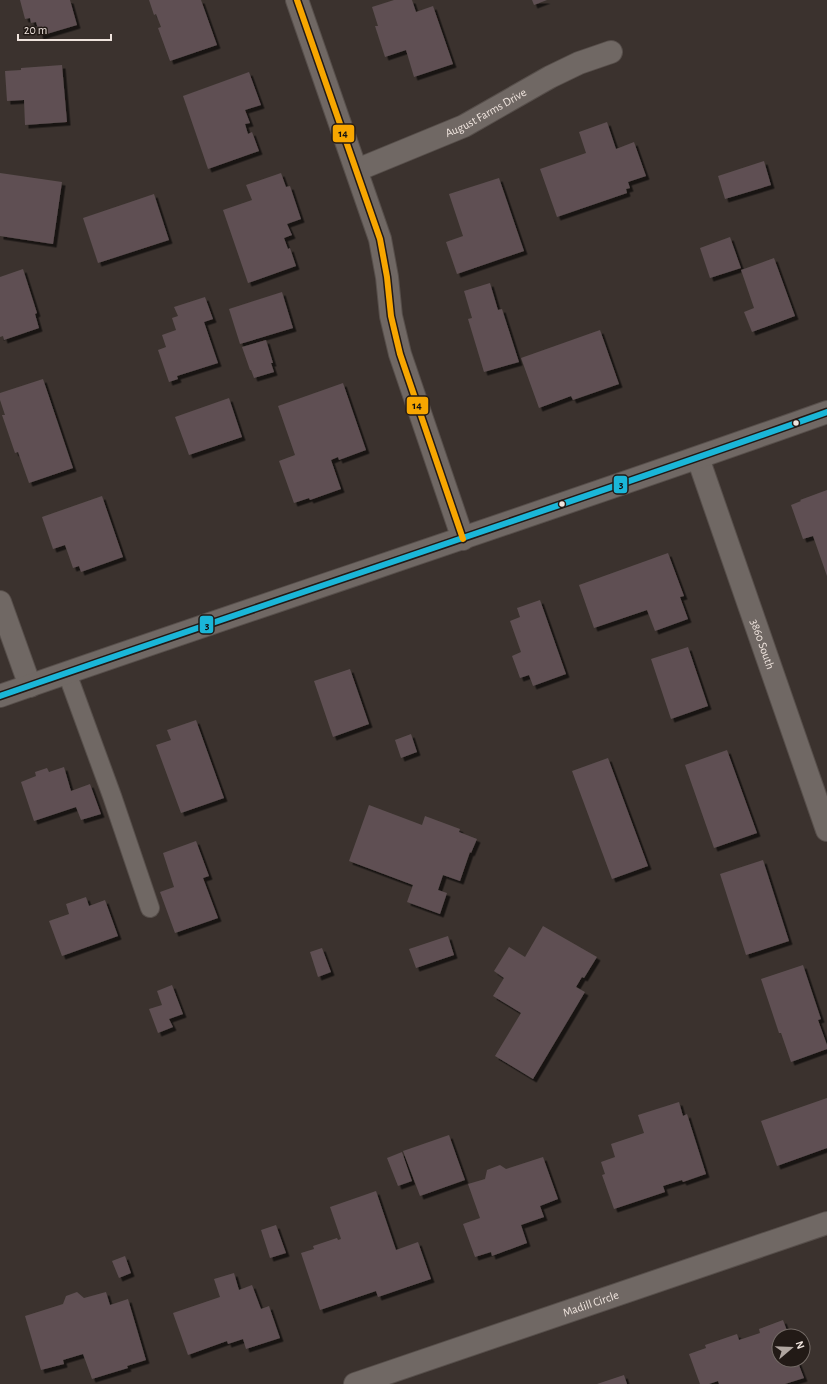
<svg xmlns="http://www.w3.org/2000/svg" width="827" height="1384" font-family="'Alegreya Sans',sans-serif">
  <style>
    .building { fill: #5e5052; filter: url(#shadow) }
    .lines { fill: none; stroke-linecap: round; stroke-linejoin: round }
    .lane-casing { stroke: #574f4b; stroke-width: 20 }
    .street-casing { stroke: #574f4b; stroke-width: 24 }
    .secondary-casing { stroke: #574f4b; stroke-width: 24 }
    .lane { stroke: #706864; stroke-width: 18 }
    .street { stroke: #706864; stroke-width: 22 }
    .secondary { stroke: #706864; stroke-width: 22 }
    .bus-1-casing { stroke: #221a16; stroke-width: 9 }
    .bus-2-casing { stroke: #221a16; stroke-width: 9 }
    .bus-1 { stroke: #1ab6d8; stroke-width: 6 }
    .bus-2 { stroke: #f7a600; stroke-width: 6 }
    .bus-dot { fill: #efe4de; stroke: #221a16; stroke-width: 1.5 }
    .labels { text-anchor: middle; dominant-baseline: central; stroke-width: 3; stroke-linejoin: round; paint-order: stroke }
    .street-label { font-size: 12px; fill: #efe4de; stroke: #221a16 }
    .line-badge { stroke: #221a16; stroke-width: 1.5 }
    .pale-badge-label { font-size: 11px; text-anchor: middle; font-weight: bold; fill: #111 }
  </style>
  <defs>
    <filter id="shadow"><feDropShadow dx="3.5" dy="3.5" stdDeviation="0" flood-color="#0009"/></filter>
  </defs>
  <rect width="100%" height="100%" fill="#3b322e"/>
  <!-- building -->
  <path class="building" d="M 20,0 L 70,0 L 77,25 L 40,36 L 36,22 L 31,23 L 30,18 L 25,19 Z
    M 149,0 L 201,0 L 217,45 L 170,61 L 158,28 L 161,27 L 156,14 L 154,15 Z
    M 394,0 L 412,0 L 416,12 L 433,6 L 453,64 L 414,77 L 406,50 L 385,57 L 375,26 L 378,26 L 372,7 Z
    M 532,0 L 547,0 L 534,5 Z
    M 62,65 L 67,122 L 25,125 L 24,100 L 7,101 L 5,71 L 21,70 L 21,68 Z
    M 249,72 L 261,105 L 245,110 L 250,123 L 245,124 L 248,134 L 252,132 L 259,151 L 208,169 L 183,96 Z
    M 607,122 L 616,149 L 634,142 L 646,176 L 628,182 L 630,188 L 626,189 L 627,193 L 557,217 L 540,169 L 586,153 L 579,132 Z
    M 764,161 L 771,185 L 725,199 L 718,176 Z
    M 0,173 L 62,182 L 53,244 L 0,236 Z
    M 281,173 L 286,187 L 290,186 L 301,219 L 287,224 L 292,235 L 284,238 L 288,249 L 290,248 L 296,266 L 248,283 L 223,210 L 252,200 L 246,185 Z
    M 499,178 L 524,251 L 457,274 L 446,242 L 463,236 L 449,194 Z
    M 154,194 L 169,240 L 98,263 L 83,218 Z
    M 730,237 L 741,268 L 710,278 L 700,248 Z
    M 774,258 L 795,316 L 752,332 L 744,312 L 754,308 L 741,270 Z
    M 23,269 L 37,313 L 35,314 L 39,328 L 4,340 L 3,336 L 0,337 L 0,277 Z
    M 490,283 L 498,310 L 502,309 L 519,362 L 484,372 L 468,319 L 472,318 L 464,291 Z
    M 282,292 L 293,328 L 240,344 L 229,309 Z
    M 205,297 L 213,319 L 204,322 L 218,363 L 177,376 L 178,379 L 169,382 L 158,350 L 166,347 L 162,335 L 176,330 L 172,318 L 178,316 L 174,307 Z
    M 600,330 L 619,384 L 573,400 L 571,396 L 539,408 L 521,358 Z
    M 266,340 L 273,363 L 271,363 L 274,372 L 254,378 L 251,370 L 250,370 L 242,347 Z
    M 43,379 L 73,468 L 29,483 L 18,452 L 15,453 L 2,415 L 5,415 L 0,400 L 0,393 Z
    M 343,383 L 366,450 L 339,460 L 338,457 L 331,460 L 341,489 L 310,500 L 309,498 L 294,503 L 279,461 L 295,455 L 278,406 Z
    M 229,398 L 242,437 L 189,455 L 175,417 Z
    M 827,490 L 827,576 L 813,536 L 803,539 L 791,505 L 801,501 L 800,500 Z
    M 102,496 L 123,557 L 81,572 L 79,566 L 73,568 L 65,545 L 53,549 L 42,517 Z
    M 668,553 L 684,596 L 680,597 L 688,619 L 655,631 L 647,610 L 594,628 L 579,585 Z
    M 540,600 L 566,674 L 533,686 L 529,675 L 520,678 L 512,656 L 521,652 L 510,621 L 520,617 L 517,608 Z
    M 688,647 L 708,706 L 671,719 L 651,659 Z
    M 350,669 L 369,724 L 333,737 L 314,681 Z
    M 196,720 L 224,798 L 181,813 L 156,745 L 171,740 L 167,730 Z
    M 411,734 L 417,752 L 401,758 L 395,740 Z
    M 727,750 L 757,833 L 714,848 L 685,765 Z
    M 608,758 L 648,866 L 612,879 L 572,771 Z
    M 64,767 L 71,791 L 90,784 L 101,814 L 81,820 L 76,807 L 34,821 L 21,782 L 36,776 L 35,772 L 47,768 L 49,772 Z
    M 369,805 L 422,825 L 425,816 L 460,829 L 459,832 L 477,839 L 471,853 L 470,852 L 460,881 L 443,875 L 438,890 L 447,893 L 440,914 L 407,902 L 413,885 L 349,861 Z
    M 196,841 L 209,876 L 203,878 L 218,918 L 175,933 L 160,892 L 174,887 L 163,853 Z
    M 763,860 L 789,941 L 746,955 L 720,874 Z
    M 86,897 L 89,906 L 105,900 L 118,936 L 62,956 L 49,921 L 69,914 L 66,904 Z
    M 543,926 L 597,957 L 584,978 L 582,977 L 576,987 L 585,992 L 533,1079 L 495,1056 L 521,1013 L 493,996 L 504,978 L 494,971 L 509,947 L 525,957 Z
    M 448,936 L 454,955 L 416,968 L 409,949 Z
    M 322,948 L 331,972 L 318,977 L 310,952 Z
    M 803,965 L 821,1019 L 818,1020 L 827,1045 L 827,1049 L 791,1062 L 781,1033 L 779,1033 L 761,979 Z
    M 172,985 L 183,1014 L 169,1019 L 173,1027 L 158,1033 L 149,1009 L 162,1005 L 157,991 Z
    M 827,1098 L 827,1148 L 777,1166 L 761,1121 Z
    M 679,1102 L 683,1116 L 687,1114 L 706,1174 L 683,1182 L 682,1180 L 663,1186 L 665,1192 L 614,1209 L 602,1175 L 605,1174 L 601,1162 L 615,1157 L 611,1144 L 644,1133 L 638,1115 Z
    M 449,1135 L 465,1180 L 420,1196 L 403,1151 Z
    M 402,1152 L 412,1181 L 398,1186 L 387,1158 Z
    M 543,1157 L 558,1199 L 540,1206 L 544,1217 L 521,1225 L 527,1243 L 492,1256 L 491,1252 L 475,1257 L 463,1224 L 480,1218 L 468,1184 L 485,1179 L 487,1170 L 500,1165 L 506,1169 Z
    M 376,1191 L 396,1250 L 418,1242 L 431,1279 L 378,1297 L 376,1291 L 320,1310 L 301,1253 L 314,1249 L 313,1246 L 337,1238 L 338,1240 L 341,1239 L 330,1207 Z
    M 276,1225 L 286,1253 L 270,1258 L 261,1230 Z
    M 125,1256 L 131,1273 L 119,1278 L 112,1261 Z
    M 234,1273 L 239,1290 L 252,1285 L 261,1309 L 269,1306 L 280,1338 L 246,1349 L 243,1339 L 228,1344 L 227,1341 L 188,1355 L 173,1313 L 220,1297 L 214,1279 Z
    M 77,1292 L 84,1298 L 106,1292 L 110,1305 L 128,1299 L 146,1360 L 127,1366 L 128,1368 L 92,1379 L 83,1354 L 63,1360 L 64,1364 L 41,1370 L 25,1316 L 63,1304 L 66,1296 Z
    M 783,1320 L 789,1336 L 779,1336 L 779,1360 L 797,1360 L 804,1378 L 785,1384 L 719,1384 L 718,1381 L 709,1384 L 700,1384 L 689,1354 L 706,1348 L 705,1345 L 737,1334 L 739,1340 L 760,1333 L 759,1329 Z
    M 624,1375 L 627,1384 L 597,1384 Z"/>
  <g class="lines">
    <!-- lane casing -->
    <g class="lane-casing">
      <path id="lane" d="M 67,673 L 112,796 L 150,908"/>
    </g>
    <!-- street casing -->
    <g class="street-casing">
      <g id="street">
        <path d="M 297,0 L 380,239 L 387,277 L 391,316 L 400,354 L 463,539"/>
        <path id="s1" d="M 357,170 L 464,126 L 550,77 L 579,63 L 611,52"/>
        <path id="s2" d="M 698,458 L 827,830"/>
        <path d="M 0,602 L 30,686"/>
        <path id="s3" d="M 355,1384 L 827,1223"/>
      </g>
    </g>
    <!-- secondary casing -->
    <g class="secondary-casing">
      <path id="secondary" d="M 0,696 C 275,600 552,510 827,412"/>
    </g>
    <!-- lane -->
    <use href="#lane" class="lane"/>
    <!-- street -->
    <use href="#street" class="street"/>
    <!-- secondary -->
    <use href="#secondary" class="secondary"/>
    <!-- bus-1 casing -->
    <g class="bus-1-casing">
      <path id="bus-1" d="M 0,696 C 275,600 552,510 827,412"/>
    </g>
    <!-- bus-2 casing -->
    <g class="bus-2-casing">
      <path id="bus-2" d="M 297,0 L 380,239 L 387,277 L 391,316 L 400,354 L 463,539"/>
    </g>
    <!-- bus-1 -->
    <use href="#bus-1" class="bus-1"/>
    <!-- bus-2 -->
    <use href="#bus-2" class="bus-2"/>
  </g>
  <!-- markers -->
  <g class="bus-dot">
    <circle cx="796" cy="423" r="3.5"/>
    <circle cx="562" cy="504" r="3.5"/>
  </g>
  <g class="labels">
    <!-- street labels -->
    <g class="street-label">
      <text stroke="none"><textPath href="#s1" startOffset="141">August Farms Drive</textPath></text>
      <text stroke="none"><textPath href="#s2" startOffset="197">3860 South</textPath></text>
      <text stroke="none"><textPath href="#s3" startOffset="249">Madill Circle</textPath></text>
    </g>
  </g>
  <g class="line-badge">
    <rect x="332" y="124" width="23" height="19" rx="4" fill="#f7a600"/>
    <rect x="406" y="396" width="23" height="19" rx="4" fill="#f7a600"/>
    <rect x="613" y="475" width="15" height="19" rx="4" fill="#1ab6d8"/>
    <rect x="199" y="615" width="15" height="19" rx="4" fill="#1ab6d8"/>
  </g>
  <g class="pale-badge-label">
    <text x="343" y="137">14</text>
    <text x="417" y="409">14</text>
    <text x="621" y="488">3</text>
    <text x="207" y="629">3</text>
  </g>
  <!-- north arrow -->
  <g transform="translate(791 1348) rotate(71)"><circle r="19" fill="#221a16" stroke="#746b66"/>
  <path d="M0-3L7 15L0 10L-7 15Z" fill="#b0a6a0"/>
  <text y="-6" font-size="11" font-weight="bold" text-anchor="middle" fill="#efe4de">N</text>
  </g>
  <!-- scale -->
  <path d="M18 34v6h93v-6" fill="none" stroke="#efe4de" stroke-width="2"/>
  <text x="24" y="34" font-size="12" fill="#efe4de" stroke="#221a16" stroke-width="3" paint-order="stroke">20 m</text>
</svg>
